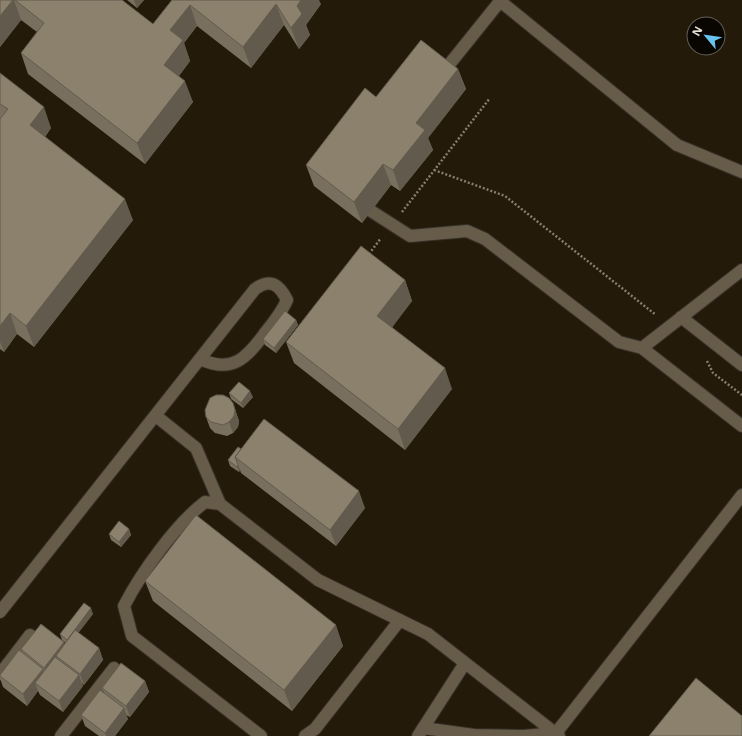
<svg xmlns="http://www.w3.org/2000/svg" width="742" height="736" font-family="'Noto Sans',sans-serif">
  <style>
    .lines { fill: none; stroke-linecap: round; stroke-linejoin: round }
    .service-casing { stroke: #38312b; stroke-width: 14 }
    .path { stroke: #867e70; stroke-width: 2.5; stroke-dasharray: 2 2; stroke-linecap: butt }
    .service { stroke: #665c49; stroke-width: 12 }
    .wall { fill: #786f5e }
    .shaded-wall { fill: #625a4c }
    .building { fill: #8c816d; stroke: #625a4c }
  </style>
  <rect width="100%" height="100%" fill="#231a09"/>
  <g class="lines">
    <!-- service casing -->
    <g class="service-casing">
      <path id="service" d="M 500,1 L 677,145 L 742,172
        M 448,66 L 501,0
        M 371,211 L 410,236 L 467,231 L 485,239 L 619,342 L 642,348 L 742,426
        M 681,317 L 742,365
        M 642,348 L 742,270
        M 156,416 L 196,448 L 220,504 L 318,580 L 428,634 L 559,736
        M 220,504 L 205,502 C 176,524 141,573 124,606 L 132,636 L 261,736
        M 0,612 L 255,289 C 270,278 279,284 287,300 C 282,312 274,322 265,333 C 247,358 232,374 200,359
        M 0,674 L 30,635
        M 423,728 L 474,735 L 524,736 L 556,733 L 742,495
        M 61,736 L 114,668
        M 305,736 L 315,729 L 400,620
        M 418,736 L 465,663"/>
    </g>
    <!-- path -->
    <path class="path" d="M 434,170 L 505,196 L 656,315
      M 402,212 L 490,98
      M 369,254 L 381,238
      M 707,361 L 713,373 L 742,395"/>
    <!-- service -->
    <use href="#service" class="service"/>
  </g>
  <!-- wall -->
  <path class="wall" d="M 0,0 L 122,0 L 153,24 L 172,0 L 321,4 L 306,25 L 310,35 L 299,49 L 284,25 L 251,68 L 197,26 L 184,43 L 190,61 L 179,76 L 193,102 L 145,164 L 28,74 L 21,53 L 37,32 L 21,20 L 0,47 Z
    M 127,0 L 144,0 L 137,8 Z
    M 458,69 L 466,89 L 428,138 L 433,150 L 400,191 L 391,185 L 362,223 L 314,186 L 306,165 L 376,97 Z
    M 0,73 L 51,128 L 45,137 L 133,220 L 34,347 L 17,334 L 4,352 L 0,349 Z
    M 405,280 L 412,301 L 392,327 L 452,389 L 405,450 L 294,363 L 286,342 Z
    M 296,320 L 298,325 L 276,353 L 265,345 L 263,339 Z
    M 229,393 L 253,397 L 243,408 L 231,399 Z
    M 233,403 L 239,421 L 238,427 L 233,433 L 227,436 L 215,433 L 210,428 L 206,417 Z
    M 241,449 L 365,508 L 336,546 L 241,473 L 240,470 L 239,472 L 230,466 L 228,460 Z
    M 129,529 L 131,535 L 121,547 L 111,540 L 109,534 Z
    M 145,581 L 343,646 L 292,711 L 153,601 Z
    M 93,614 L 78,633 L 99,648 L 103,660 L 84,685 L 82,683 L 83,686 L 63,712 L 40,695 L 38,691 L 27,706 L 3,687 L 0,678 L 0,675 L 22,652 L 21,649 L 64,642 L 65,644 L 66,643 L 62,640 L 60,634 Z
    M 145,681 L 149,692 L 130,717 L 126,715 L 128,719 L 115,736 L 99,736 L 85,726 L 81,715 L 104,693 L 102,688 Z"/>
  <!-- shaded-wall -->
  <path class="shaded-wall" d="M 13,0 L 14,0 L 21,20 L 0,47 L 0,16 Z
    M 134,0 L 144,0 L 137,8 Z
    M 301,0 L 319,0 L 321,4 L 306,25 L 310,35 L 299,49 L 291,28 L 297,6 Z
    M 276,4 L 284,25 L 251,68 L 243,47 Z
    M 190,5 L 197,26 L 184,43 L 190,61 L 172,85 L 164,65 L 170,30 Z
    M 458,69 L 466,89 L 428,138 L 433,150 L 400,191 L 393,170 L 416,123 Z
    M 185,81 L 193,102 L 145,164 L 137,143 Z
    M 44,107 L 51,128 L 37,146 L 30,125 Z
    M 383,164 L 391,185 L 362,223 L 354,202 Z
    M 125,199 L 133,220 L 34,347 L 26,326 Z
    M 405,280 L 412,301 L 385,337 L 377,316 Z
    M 10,313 L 17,334 L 4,352 L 0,342 L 0,326 Z
    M 296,320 L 298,325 L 276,353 L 274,348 Z
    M 445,368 L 452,389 L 405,450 L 398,429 Z
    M 250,391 L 253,397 L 243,408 L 241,403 Z
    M 233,403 L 239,421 L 238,427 L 233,433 L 229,422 Z
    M 238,465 L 240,470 L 239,472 L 237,467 Z
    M 359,491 L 365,508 L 336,546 L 330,530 Z
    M 129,529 L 131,535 L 121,547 L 119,542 Z
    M 91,608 L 93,614 L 69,645 L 67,640 Z
    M 336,625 L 343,646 L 292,711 L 284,690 Z
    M 64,642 L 68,653 L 56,656 L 59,665 L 48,679 L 44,668 Z
    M 99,648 L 103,660 L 84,685 L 80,674 Z
    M 43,669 L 47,680 L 35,683 L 38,691 L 27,706 L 23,694 Z
    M 79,675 L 83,686 L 63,712 L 59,701 Z
    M 145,681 L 149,692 L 130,717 L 126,706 Z
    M 124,708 L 128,719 L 115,736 L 106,736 L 105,733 Z"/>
  <!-- building -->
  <path class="building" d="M 0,0 L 13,0 L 0,16 Z
    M 15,0 L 122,0 L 153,24 L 172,0 L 301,0 L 297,6 L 302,14 L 291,28 L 276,4 L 243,47 L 190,5 L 170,30 L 183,40 L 164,65 L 185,81 L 137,143 L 21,53 L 44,23 Z
    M 421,40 L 458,69 L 416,123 L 425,130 L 393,170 L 383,164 L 354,202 L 306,165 L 365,88 L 376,97 Z
    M 0,73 L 44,107 L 30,125 L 125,199 L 26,326 L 10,313 L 0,326 L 0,119 L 8,109 L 0,104 Z
    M 361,246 L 405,280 L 377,316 L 445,368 L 398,429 L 286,342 Z
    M 285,311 L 296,320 L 274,348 L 263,339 Z
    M 239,382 L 250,391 L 241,403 L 229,393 Z
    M 216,395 L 223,395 L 229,398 L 233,403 L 235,410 L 234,416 L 229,422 L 223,425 L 211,422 L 206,417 L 205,410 L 210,398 Z
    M 264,419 L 359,491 L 330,530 L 235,457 Z
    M 238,447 L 241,449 L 235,457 L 238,465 L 237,467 L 228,460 Z
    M 196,515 L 336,625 L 284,690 L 145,581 Z
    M 119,521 L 129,529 L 119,542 L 109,534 Z
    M 84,603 L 91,608 L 67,640 L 60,634 Z
    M 41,624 L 64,642 L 44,668 L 21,649 Z
    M 75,630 L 99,648 L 80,674 L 56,656 Z
    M 19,650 L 43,669 L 23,694 L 0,676 L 0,675 Z
    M 55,657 L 79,675 L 59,701 L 35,683 Z
    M 121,663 L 145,681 L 126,706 L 102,688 Z
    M 696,678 L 742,716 L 742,736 L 649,736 Z
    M 100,690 L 124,708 L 105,733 L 81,715 Z"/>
  <!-- north arrow -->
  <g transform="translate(706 36) rotate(299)"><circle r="19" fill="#090602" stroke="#625e57"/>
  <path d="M0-3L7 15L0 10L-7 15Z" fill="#69c3f1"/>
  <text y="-6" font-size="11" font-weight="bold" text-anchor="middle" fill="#e8e2d7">N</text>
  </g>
</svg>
